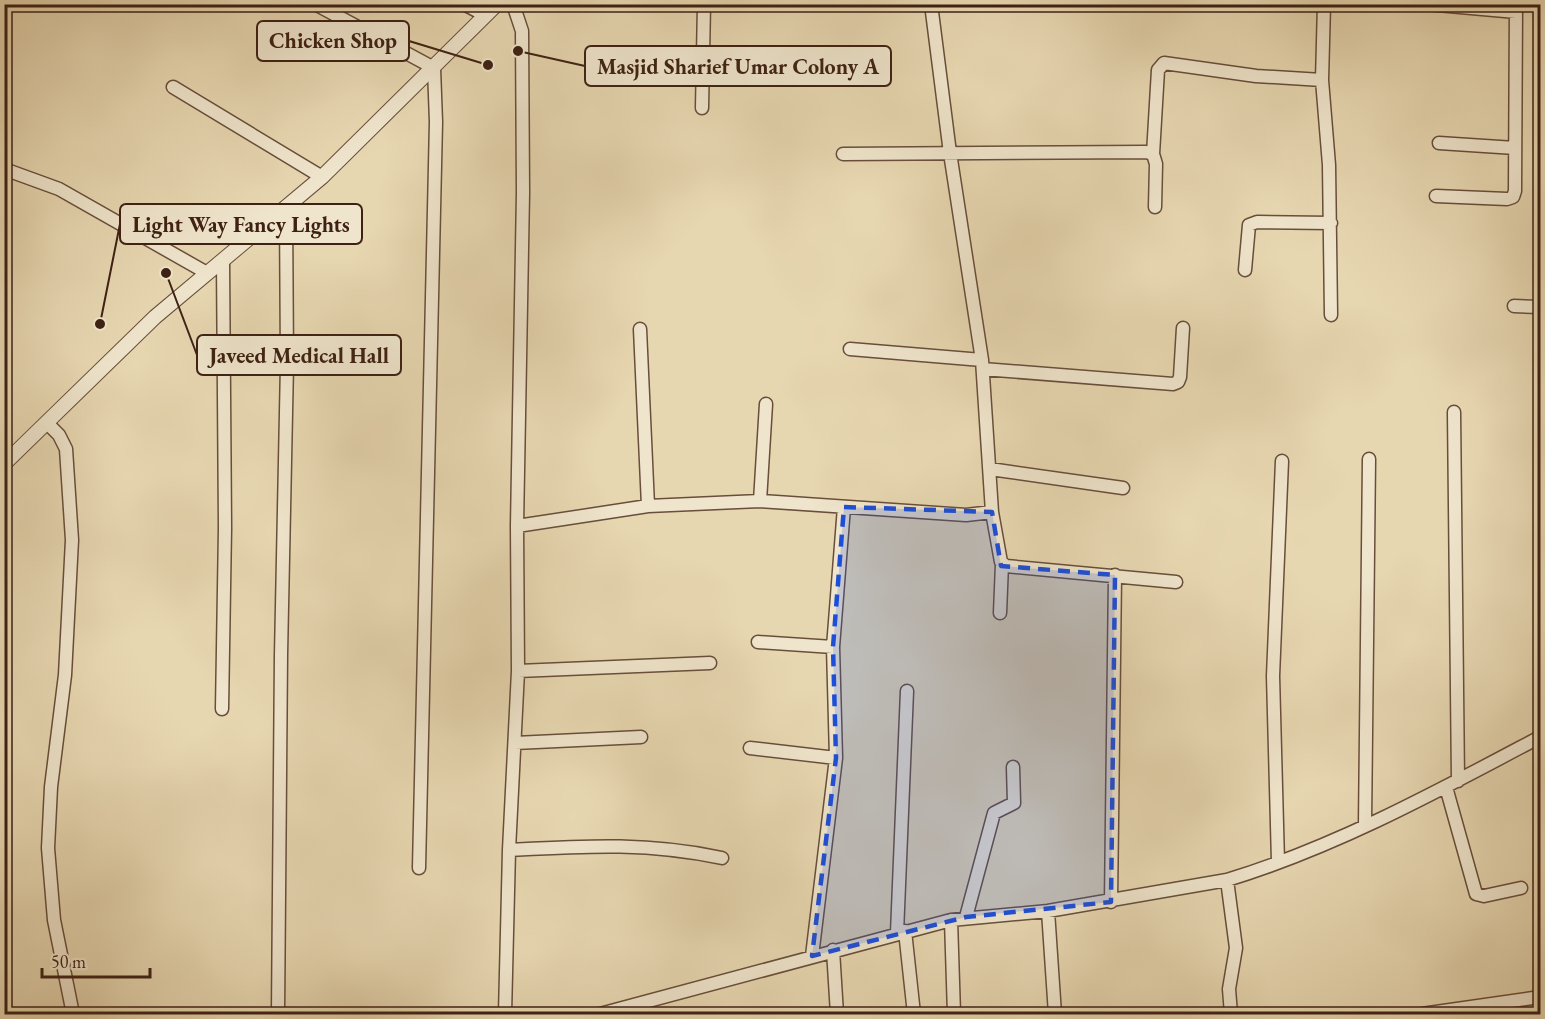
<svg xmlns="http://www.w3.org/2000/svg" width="1545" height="1019" font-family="'EB Garamond',serif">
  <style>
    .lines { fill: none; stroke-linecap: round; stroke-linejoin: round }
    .minor-casing { stroke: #684e3b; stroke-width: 15 }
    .tertiary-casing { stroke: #684e3b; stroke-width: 16 }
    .minor { stroke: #efe5cc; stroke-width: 12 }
    .tertiary { stroke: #efe5cc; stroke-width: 14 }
    .marked { fill: #1d4ed8; fill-opacity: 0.2; stroke: #1d4ed8; stroke-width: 4.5; stroke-dasharray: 12 8; stroke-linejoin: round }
    .leader { fill: none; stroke: #3e2114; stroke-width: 2 }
    .callout-dot { fill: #3e2114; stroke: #efe5cc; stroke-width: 2 }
    .callout { fill: #efe5cc; stroke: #3e2114; stroke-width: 2 }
    .callout-label { font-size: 22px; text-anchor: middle; font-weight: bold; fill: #3e2114 }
  </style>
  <rect width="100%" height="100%" fill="#e7d7b1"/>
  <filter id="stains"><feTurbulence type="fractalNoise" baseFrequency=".00333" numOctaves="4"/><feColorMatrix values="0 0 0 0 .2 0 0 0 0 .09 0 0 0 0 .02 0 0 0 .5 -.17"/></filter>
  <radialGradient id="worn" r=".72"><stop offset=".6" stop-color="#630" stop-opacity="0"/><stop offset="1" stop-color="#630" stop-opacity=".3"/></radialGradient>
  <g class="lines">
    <!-- minor casing -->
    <g class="minor-casing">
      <path id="minor" d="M 315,4 L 434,68 L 436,122 L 419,868
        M 464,4 L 481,13
        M 931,4 L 950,153 L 982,360 L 992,512 L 1001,562 L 1006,566 L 1176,582
        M 1324,4 L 1322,80 L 1329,165 L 1331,315
        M 1426,4 L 1516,12
        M 173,87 L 322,177
        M 702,108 L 704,4
        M 1439,143 L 1515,148
        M 843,154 L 1146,152 L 1153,154 L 1156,164 L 1155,207
        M 1153,154 L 1158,70 L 1164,63 L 1256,76 L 1322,80
        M 4,169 L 59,189 L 207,273
        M 1436,196 L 1507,199 L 1513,197 L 1515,191 L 1516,4
        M 1245,270 L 1249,225 L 1257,222 L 1331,223
        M 1514,306 L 1540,307
        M 640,329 L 648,506
        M 850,349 L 982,360
        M 983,369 L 1173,384 L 1178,382 L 1180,377 L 1183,328
        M 1454,412 L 1458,781
        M 48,424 L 59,435 L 66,449 L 72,540 L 65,675 L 51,787 L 48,848 L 54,920 L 73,1014
        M 990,469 L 1123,488
        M 760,501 L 766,404
        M 517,526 L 648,506 L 760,501 L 966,515 L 992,512
        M 1000,613 L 1002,564
        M 758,642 L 833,647
        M 518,671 L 710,663
        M 222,709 L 225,528 L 223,261
        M 515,743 L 641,737
        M 750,748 L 836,758
        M 1446,787 L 1476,894 L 1484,896 L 1521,888
        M 1365,825 L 1369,459
        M 509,850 C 586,846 646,842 722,858
        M 1278,862 L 1273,676 L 1282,461
        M 1227,880 L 1236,948 L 1229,989 L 1231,1014
        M 1111,902 L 1115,575
        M 1048,911 L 1055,1014
        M 966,917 L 994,813 L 1014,803 L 1013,767
        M 951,920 L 954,1014
        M 905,931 L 914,1014
        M 897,933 L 907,691
        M 833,950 L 837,1014
        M 812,956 L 836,758 L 833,647 L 844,507
        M 278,1014 L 281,655 L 287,364 L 286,210
        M 505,1014 L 509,850 L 518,671 L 517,526 L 523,193 L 522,31 L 513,4
        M 600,1014 L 951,920 L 1048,911 L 1227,880 C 1336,847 1440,790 1540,737
        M 1422,1014 L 1540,997"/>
    </g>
    <!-- tertiary casing -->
    <g class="tertiary-casing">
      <path id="tertiary" d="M 4,464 L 155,317 L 322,177 L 497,4"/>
    </g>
    <!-- minor -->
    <use href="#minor" class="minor"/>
    <!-- tertiary -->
    <use href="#tertiary" class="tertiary"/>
  </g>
  <!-- marked area -->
  <path class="marked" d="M 844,507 L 992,512 L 1001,566 L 1115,575 L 1111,902 L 966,917 L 812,956 L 836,758 L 833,647 Z"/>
  <!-- callouts -->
  <path class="leader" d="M488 65L409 41M518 51L585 66M100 324L120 224M166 273L197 355"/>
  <g class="callout-dot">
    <circle cx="488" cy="65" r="6"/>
    <circle cx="518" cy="51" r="6"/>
    <circle cx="100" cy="324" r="6"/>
    <circle cx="166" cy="273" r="6"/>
  </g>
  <g class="callout">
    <rect x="257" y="21" width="152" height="40" rx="6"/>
    <rect x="585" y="46" width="306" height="40" rx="6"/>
    <rect x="120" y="204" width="242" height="40" rx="6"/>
    <rect x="197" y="335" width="204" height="40" rx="6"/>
  </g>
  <g class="callout-label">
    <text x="333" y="48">Chicken Shop</text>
    <text x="738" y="74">Masjid Sharief Umar Colony A</text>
    <text x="241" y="232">Light Way Fancy Lights</text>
    <text x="299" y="363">Javeed Medical Hall</text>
  </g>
  <!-- margin -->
  <rect width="1545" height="1019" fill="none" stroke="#e7d7b1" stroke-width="24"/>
  <rect x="6" y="6" width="1533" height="1007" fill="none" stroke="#3e2114" stroke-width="3"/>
  <rect x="12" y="12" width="1521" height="995" fill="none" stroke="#3e2114" stroke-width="1.5"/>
  <!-- scale -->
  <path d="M42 968v9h108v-9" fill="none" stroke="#3e2114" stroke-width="3"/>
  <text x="51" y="968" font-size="18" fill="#3e2114" stroke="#efe5cc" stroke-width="4.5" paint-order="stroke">50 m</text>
  <rect width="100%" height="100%" filter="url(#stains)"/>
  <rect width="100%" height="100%" fill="url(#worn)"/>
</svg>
